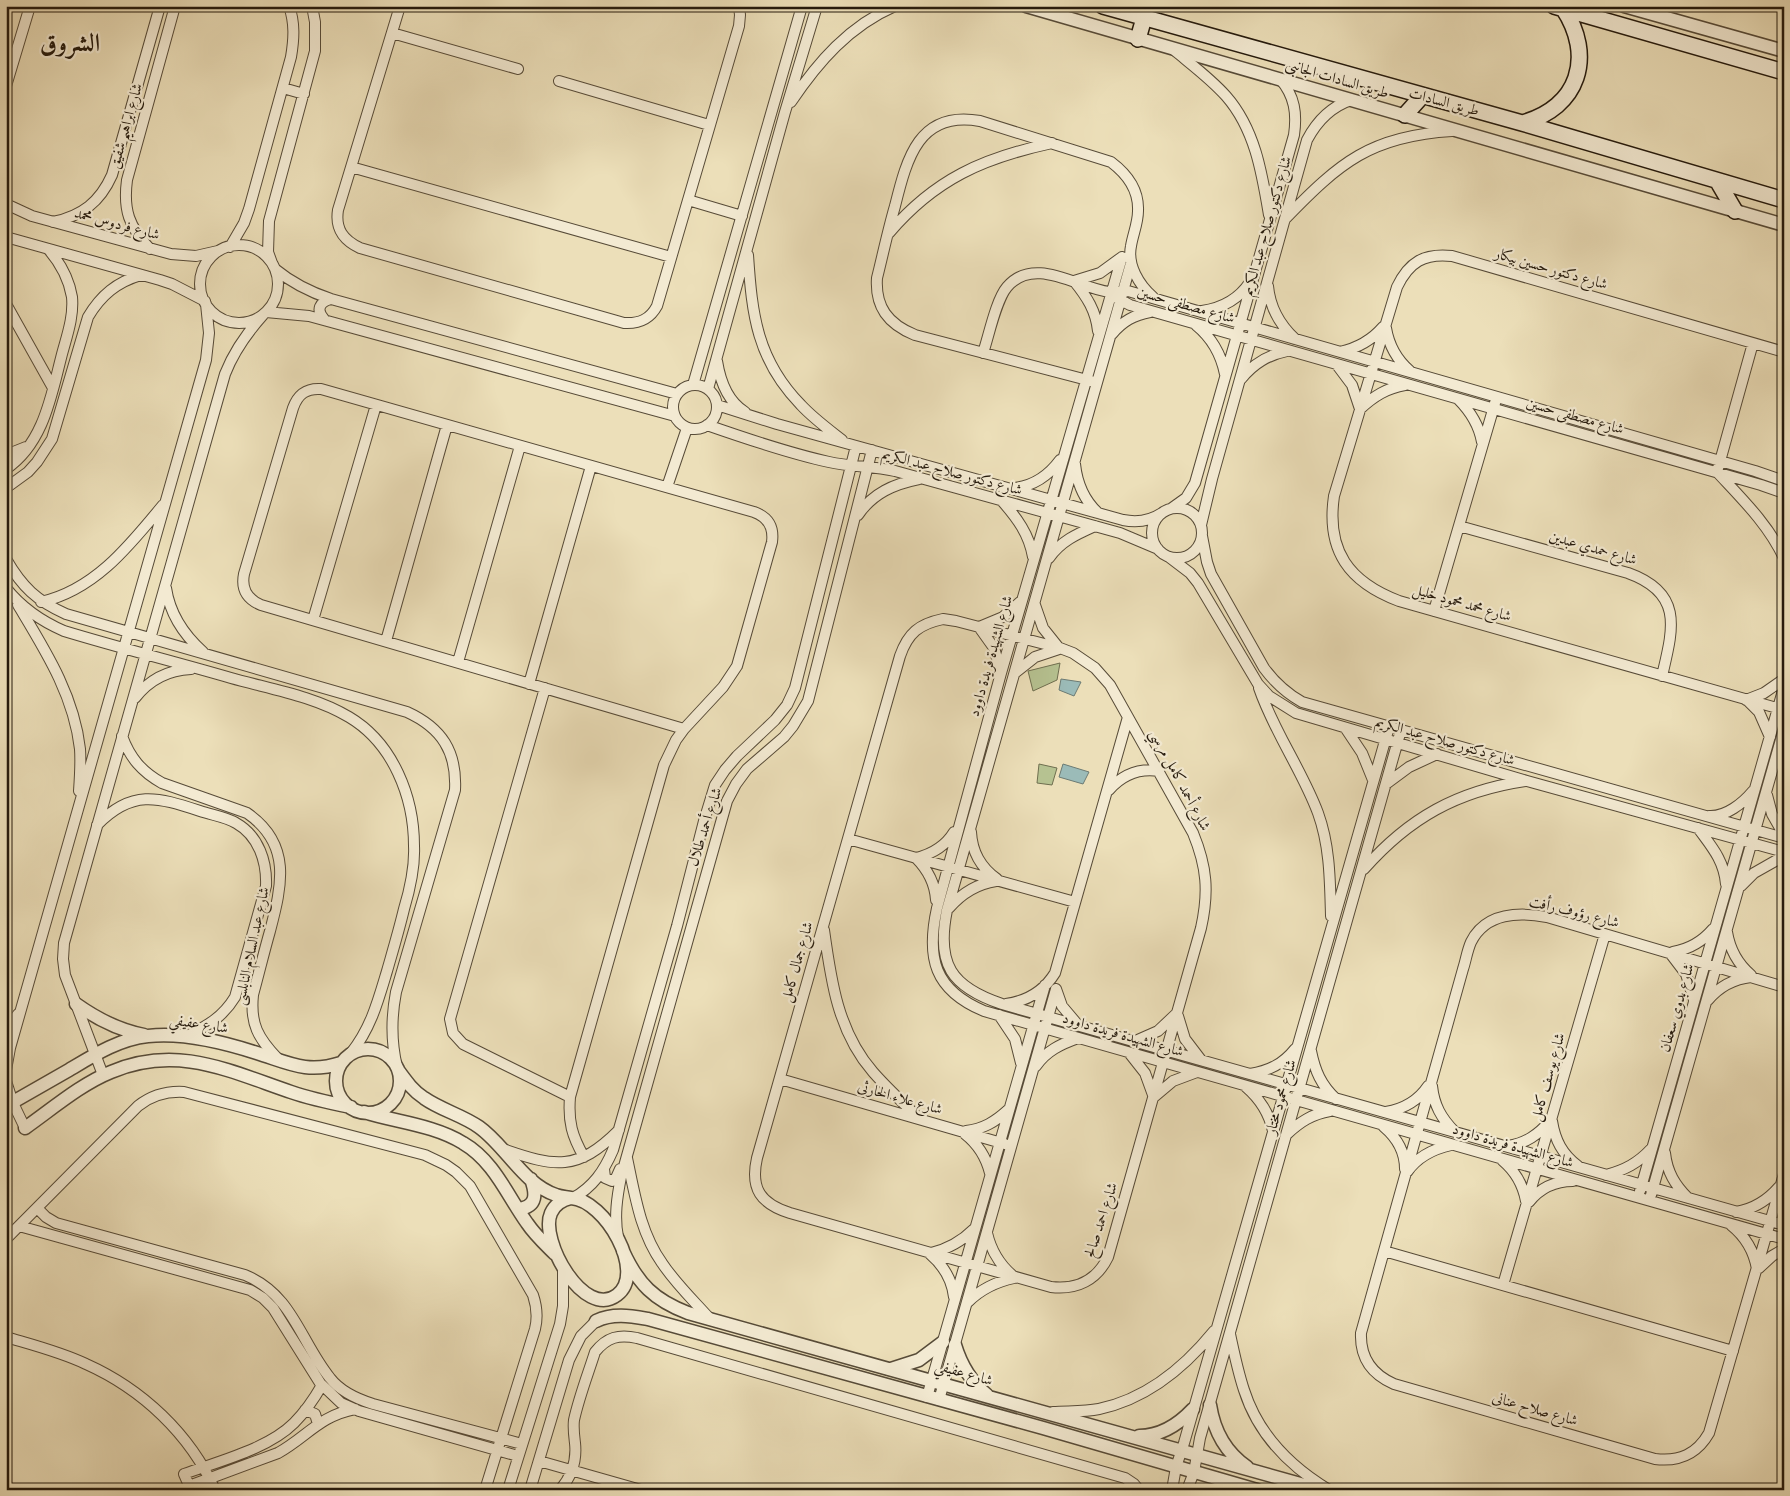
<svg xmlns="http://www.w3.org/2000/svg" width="1790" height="1496" font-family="'IM FELL Double Pica',Amiri,serif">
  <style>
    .green { fill: #b6c291; stroke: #6e6e4f }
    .water { fill: #9bbbb8; stroke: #6c7b74 }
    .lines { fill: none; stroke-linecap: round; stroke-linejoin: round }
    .minor-casing { stroke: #574b38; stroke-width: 12 }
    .tertiary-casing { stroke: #574b38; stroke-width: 15 }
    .secondary-casing { stroke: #251a0d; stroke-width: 18 }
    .minor { stroke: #f3ead2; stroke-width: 10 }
    .tertiary { stroke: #f3ead2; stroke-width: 12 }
    .secondary { stroke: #f3ead2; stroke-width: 15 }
    .labels { text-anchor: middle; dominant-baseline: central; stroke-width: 4.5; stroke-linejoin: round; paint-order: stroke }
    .street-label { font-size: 15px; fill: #251a0d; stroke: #f3ead2 }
    .town-label { font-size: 25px; font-weight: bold; fill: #251a0d; stroke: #f3ead2 }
  </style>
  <rect width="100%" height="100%" fill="#ecdfb9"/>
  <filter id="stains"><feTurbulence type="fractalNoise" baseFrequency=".004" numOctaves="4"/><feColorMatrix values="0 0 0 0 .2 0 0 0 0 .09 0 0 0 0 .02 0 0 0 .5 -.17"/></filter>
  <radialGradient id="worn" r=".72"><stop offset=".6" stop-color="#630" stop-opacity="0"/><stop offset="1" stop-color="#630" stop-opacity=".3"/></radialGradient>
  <!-- green -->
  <path class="green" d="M 1060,663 L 1057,680 L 1033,691 L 1028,671 Z
    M 1039,764 L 1057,768 L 1052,785 L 1037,783 Z"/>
  <!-- water -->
  <path class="water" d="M 1061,679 L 1081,682 L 1074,696 L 1059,690 Z
    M 1063,764 L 1089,772 L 1083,784 L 1059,777 Z"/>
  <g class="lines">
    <!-- minor casing -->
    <g class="minor-casing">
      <path id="minor" d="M 400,6 L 338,210 C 335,229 343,240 360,248 L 624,323 C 640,324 650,319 657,306 L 739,26 L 740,15 L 739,6
        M 392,33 L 518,69
        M 1174,50 C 1192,65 1211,79 1226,96 C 1255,129 1262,173 1269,215
        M 559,81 L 709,125
        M 6,86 L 30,6
        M 283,88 L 304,94
        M 791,102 C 818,62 849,26 895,6
        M 351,167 L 671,257
        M 688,200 L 742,216
        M 6,204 L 32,216 L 171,254 L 196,256 L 218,251
        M 1285,219 C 1340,162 1371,136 1452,131
        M 53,222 C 82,216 100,202 112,175 L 160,6
        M 889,233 C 935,179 983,158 1052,143
        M 6,237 L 160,280 L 172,284 L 205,301
        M200 284a39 39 0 1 1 78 0a39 39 0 1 1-78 0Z
        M 230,247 L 244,223 L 249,209 L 291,57 C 294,39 295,23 289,6
        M 150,249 C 129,227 123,210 127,180 L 175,6
        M 748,255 C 752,315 757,360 801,405 C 813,418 828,429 842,440
        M 1122,257 L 1001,673 L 937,908 C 926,958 934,990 984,1011 L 1784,1239
        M 272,263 L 268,252 L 269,221 L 315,51 L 315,22 L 312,6
        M 1131,263 L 947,910 C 936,964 951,987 1002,1004 L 1784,1225
        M 275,269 C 292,283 310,292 331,299 L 677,394
        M 1268,286 C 1270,308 1279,324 1295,339
        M 1115,297 L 1130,305 L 1761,485 L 1784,493
        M 6,304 L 53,388
        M 1202,311 C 1222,308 1239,299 1250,282
        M 266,312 L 309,316 L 675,416
        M 324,319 C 316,310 319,302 331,299
        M 1196,325 C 1212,338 1221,354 1225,374
        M 1386,328 C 1389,346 1396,359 1410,371
        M 1098,331 C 1096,311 1087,297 1074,281 L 1100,273 L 1122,257
        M 1112,334 C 1123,321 1134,315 1150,312
        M 1753,343 L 1717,472 C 1742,499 1768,524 1784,558
        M 1340,352 C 1358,348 1371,341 1383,327
        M 1784,352 L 1452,256 C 1424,253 1409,262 1397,287 L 1334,496 C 1326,551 1349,582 1399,601 L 1784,710
        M 983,353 C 989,335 996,300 1007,287 C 1034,255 1078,288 1109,292 C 1115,293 1122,291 1128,291 L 1755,471 L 1784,481
        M 717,361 C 720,380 727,401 745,412
        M 1337,365 L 1352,385 L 1360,409 C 1374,396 1387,388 1405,385
        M 1241,379 C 1254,363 1268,355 1287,351
        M 1091,381 L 915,335 C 888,324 875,307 877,278 C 883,254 888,230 895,206 C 907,158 919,110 980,121 L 1111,162 C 1127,174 1139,190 1138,211 C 1138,223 1133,234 1131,246 C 1127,265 1139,285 1153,297
        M673 407a22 22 0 1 1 44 0a22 22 0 1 1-44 0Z
        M 693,385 L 802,6
        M 708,389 L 785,112 L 817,6
        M 1458,399 C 1471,412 1479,425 1482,442
        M 717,405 L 777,424 L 1123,520 C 1138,523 1150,521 1162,513
        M 707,425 C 747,439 788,453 829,462 C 851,467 873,466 895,471 L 1120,533 L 1158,549
        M 6,455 L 26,447
        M 1075,464 C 1077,483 1084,500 1098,513
        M 6,469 C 43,444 51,397 61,358 C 66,338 74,318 72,297 C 69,279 61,264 49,250
        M 667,487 L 687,428
        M 6,488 L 28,472 L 37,462 L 52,439 L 88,317 C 101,295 117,282 141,275
        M 1014,488 C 1033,486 1049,475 1060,460
        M 1002,501 C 1017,518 1029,534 1033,557
        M1152 533a25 25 0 1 1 50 0a25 25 0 1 1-50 0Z
        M 1172,508 L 1186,498 L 1195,483 L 1294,135 C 1297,114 1295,96 1280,79
        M 858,515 C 873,493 894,484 919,479
        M 1201,525 L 1212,479 L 1307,140 C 1317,121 1330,107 1351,100
        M 1459,526 L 1628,573 C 1684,593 1673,629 1662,676
        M 1202,536 L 1207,562 L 1211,574 L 1264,668 C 1275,683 1286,693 1302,702 L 1784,838
        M 1169,557 L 1190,573 L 1198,583 L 1258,684 L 1269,696 L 1296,713 L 1527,781 L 1784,852
        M 1049,558 C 1061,541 1077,534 1095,526
        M 6,559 C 22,587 37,601 66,614 L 407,712 C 442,728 457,752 455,790 L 396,992 C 391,1018 391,1042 397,1067
        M 6,588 C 22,608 41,621 64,631 C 120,648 176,662 231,678 C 270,689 314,696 349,717 C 393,743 414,797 414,846 C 415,867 410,889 404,909 C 399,930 393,950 387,971 C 378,1001 371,1028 351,1053
        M 166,588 C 170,615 184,635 203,652
        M 41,602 C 95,590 130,545 163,505
        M 18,605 C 45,650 74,695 80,749 C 81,763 80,777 79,791
        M 1035,605 L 1043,628 L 1059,648
        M 1434,611 L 1495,403
        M 943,619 L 956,621 L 1060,648 L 1073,653 L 1095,668 L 1110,685 L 1193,833 C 1207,867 1209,892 1201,928 L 1108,1257 C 1097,1280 1077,1290 1051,1287 L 790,1213 C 761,1204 750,1189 757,1158 L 900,656 C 908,633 919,624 943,619 Z
        M 313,620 L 376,405
        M 386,641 L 447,425
        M 458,662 L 520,446
        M 1001,672 L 994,648 L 979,627 L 1003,617 L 1020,602
        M 1016,672 L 1035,657 L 1059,649
        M 529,684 L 591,466
        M 545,688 L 450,1019 L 453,1033 L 463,1044 L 570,1097
        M 1259,688 C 1274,732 1302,770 1318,813 C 1330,846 1330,881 1331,916
        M 135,698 C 149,680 168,670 191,669
        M 1746,700 L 1764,693 L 1784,679
        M 1747,700 L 1759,712 L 1770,737
        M 1346,729 L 1362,753 L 1373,780
        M 122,736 C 130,758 142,772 162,783 L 247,813 C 292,844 282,885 270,931 C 264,952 259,973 253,995 C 250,1024 258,1038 278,1059
        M 1386,784 L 1409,767 L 1437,754
        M 1109,790 C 1123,774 1139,768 1159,771
        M 1767,795 L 1772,814 L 1784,835
        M 1709,816 C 1726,817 1743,803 1753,791
        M 97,825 C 132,789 157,797 200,811 C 212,815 226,817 236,823 C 259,836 267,862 266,886 L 235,997 C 223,1017 207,1026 187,1036
        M 1698,828 C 1711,846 1724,860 1726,884
        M 971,832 C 972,852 980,867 997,879
        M 848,839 L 1075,902
        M 916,858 C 932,854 945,847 954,832
        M 916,858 C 928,870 935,883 936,900
        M 1364,869 C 1409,818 1457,791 1525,781
        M 1741,886 L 1754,873 L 1784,856
        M 949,908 C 962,893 976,884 996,881
        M 824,930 C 831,981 838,1032 873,1072 C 887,1088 903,1103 919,1118
        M 1727,932 C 1730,950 1738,964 1751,975
        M 1673,952 C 1690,949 1702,942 1713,929
        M 1670,953 L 1686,974 L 1694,1000
        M 1784,987 L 1547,917 C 1519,912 1486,912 1471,942 C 1467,951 1466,960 1463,969 L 1361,1333 C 1360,1357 1371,1374 1394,1384 L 1655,1459 C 1680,1462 1697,1454 1709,1433 L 1784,1174
        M 1056,989 L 1062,1006 L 1078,1025
        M 1708,1000 C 1719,987 1733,979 1751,977
        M 1006,1004 C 1027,1001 1044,991 1055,973 L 1128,717
        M 999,1015 L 1015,1039 L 1021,1063
        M 1178,1016 L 1185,1039 L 1201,1060
        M 6,1030 L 18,1014
        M 1133,1042 L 1158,1031 L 1176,1014
        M 1311,1051 C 1315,1071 1321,1085 1336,1099
        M 1130,1054 L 1145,1073 L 1153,1095
        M 1036,1066 C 1046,1051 1061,1044 1078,1038
        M 6,1070 L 10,1048 L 206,360 L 209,333 L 206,304
        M 1250,1074 C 1269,1071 1283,1064 1295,1049
        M 103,1075 L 65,975 L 63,959 L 64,943 L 225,374 C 234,351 246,334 263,315
        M 780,1079 L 1005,1144
        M 6,1081 L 13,1103 L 25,1128
        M 1432,1086 C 1434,1105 1441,1118 1455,1132
        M 1246,1087 C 1260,1099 1269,1113 1273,1131
        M 1154,1097 L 1173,1081 L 1197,1072
        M 1386,1112 C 1403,1109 1418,1101 1428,1086
        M 1552,1121 C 1555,1140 1562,1154 1578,1166
        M 1384,1127 C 1397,1138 1405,1152 1405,1169
        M 966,1131 C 983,1129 995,1122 1008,1110
        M 965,1134 C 979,1145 986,1157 990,1173
        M 1287,1134 C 1300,1122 1312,1114 1330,1111
        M 1508,1146 C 1526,1143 1538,1135 1550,1121
        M 503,1149 C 555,1167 577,1172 619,1130
        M 1665,1153 C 1667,1172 1675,1185 1688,1198
        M 584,1157 C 572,1136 568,1122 570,1097 L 664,765 L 676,740 L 684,729 L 261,605 C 247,599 241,589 244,574 L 293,408 C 298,394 306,388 321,389 L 754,512 C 768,517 774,527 772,542 L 737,666 L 723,687 L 684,729
        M 627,1158 C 635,1195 640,1232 662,1263 C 676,1284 694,1301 710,1319
        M 1503,1161 C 1516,1172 1523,1185 1526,1201
        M 604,1169 L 605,1178 L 612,1181 L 616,1178 L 620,1169
        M 1407,1172 C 1418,1156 1433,1149 1451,1145
        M 1606,1175 C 1625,1170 1638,1163 1651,1149
        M 1640,1191 L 1784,687
        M 1651,1195 L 1784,729
        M 573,1198 C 593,1187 604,1171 613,1150 L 677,926 L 704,821 L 715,785 L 725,770 L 737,756 L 775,720 L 787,705 L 795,688 L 856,446
        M 1529,1202 C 1540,1188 1555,1181 1573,1181
        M 37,1208 L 46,1217 L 56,1223 L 245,1275 C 293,1295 300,1341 330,1378 C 340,1391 357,1399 373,1404 L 522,1444
        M 1736,1212 C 1754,1209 1767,1201 1779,1187
        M 1731,1225 C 1746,1237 1754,1251 1757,1269
        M 19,1226 L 250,1290 L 263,1298 L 273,1308 L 320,1383 L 341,1403 L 359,1411 L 518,1456
        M 987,1233 C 991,1250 998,1263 1012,1275
        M 618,1237 C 614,1217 617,1197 621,1177 L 727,801 L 736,784 L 747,769 L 784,737 L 793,726 L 808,701 L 872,450
        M 6,1239 L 138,1106 C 152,1095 167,1091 184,1092 L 425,1155 L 446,1165 L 456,1172 L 470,1186 L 533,1295 C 537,1307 538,1317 535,1329 L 485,1490
        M 1384,1251 L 1733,1351
        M 931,1253 C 948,1249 961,1242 974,1229
        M 930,1254 C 944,1266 952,1279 954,1297
        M 1759,1268 L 1772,1256 L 1784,1249
        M 1503,1285 L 1605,934
        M 968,1302 C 981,1289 995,1282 1014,1278
        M 1230,1334 C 1234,1353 1238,1372 1244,1390 C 1258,1434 1289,1466 1329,1490
        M 6,1337 C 33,1345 61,1352 86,1364 C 142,1389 190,1434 215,1490
        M 927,1397 L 1045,985
        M 939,1400 L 1056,989
        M 305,1410 L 315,1414 L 318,1424
        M 1053,1412 C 1068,1411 1084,1412 1099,1409 C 1146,1399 1184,1368 1214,1331
        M 539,1461 L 641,1490
        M 189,1486 L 278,1453 C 307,1437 319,1416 355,1409
        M 191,1490 L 184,1474 C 219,1461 268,1449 294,1423 C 305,1412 314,1399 322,1385
        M 508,1490 L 560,1324 L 563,1306 L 563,1267
        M 530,1490 L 569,1360 L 581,1336 L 596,1321
        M 560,1490 C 572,1476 577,1461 575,1443 C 574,1435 573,1428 574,1420 C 579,1397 588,1374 595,1352 C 607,1337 619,1334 637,1338 L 1125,1478 L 1134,1484 L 1139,1490
        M 1172,1490 L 1176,1467 L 1184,1443 L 1389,727
        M 1187,1490 L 1194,1472 L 1200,1438 L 1401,730"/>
    </g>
    <!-- tertiary casing -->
    <g class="tertiary-casing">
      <path id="tertiary" d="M 1026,6 L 1784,225
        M 1624,6 L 1784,51
        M 76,1004 C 97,1019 118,1030 144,1035
        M336 1081a32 32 0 1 1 64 0a32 32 0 1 1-64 0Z
        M 398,1070 C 406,1081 413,1091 424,1098 C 441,1110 462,1115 479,1127 C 506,1146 523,1184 556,1195 C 561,1197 567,1197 571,1198
        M 6,1106 C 27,1094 48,1082 69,1070 C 94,1055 119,1039 148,1036 C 184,1032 223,1042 257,1053 C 289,1063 307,1074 341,1063
        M 364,1112 C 396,1122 434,1125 463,1143 C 494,1161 507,1195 527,1223 C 535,1235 545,1244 555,1254
        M 25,1128 C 52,1109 81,1084 111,1072 C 177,1044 229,1071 291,1092 C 311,1099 331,1103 351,1107
        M 571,1198 C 605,1200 647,1273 617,1295 C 584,1320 539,1240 551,1213 C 555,1204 562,1200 571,1198 Z
        M 518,1209 C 538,1207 536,1193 531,1179
        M 623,1251 C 638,1284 654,1300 688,1313 L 1322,1490
        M 596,1321 C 613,1313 630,1316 648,1319 L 1043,1428 L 1257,1490
        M 955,1345 C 961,1365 970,1381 987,1395
        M 891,1369 L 919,1360 L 943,1342
        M 1210,1405 C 1214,1431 1225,1452 1247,1467
        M 1139,1436 C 1161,1436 1178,1425 1193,1409"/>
    </g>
    <!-- secondary casing -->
    <g class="secondary-casing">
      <path id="secondary" d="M 1103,6 L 1522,123 L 1784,200
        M 1554,6 L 1784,72
        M 1138,39 L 1144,18
        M 1405,115 L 1422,96
        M 1522,123 C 1579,108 1595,56 1563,8
        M 1718,182 L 1735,211"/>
    </g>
    <!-- minor -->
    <use href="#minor" class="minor"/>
    <!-- tertiary -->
    <use href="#tertiary" class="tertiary"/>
    <!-- secondary -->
    <use href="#secondary" class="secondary"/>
  </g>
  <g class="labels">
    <!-- street labels -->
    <g class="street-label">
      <text transform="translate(1337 79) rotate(16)">طريق السادات الجانبى</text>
      <text transform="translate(1444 102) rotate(15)">طريق السادات</text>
      <text transform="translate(126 126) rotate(-74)">شارع ابراهيم شفيق</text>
      <text transform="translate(117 224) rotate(15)">شارع فردوس محمد</text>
      <text transform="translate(1267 226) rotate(-74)">شارع دكتور صلاح عبد الكريم</text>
      <text transform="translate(1551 269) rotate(16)">شارع دكتور حسين بيكار</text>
      <text transform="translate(1186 305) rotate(16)">شارع مصطفى حسين</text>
      <text transform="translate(1575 416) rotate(16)">شارع مصطفى حسين</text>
      <text transform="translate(952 472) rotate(15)">شارع دكتور صلاح عبد الكريم</text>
      <text transform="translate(1593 548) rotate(16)">شارع حمدي عبدين</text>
      <text transform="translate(1462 603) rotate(16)">شارع محمد محمود خليل</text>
      <text transform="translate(991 656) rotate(-74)">شارع الشهيدة فريدة داوود</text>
      <text transform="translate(1445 741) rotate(16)">شارع دكتور صلاح عبد الكريم</text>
      <text transform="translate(1180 780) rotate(62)">شارع أحمد كامل مرسي</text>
      <text transform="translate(705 827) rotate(-72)">شارع أحمد طلال</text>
      <text transform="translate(1574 912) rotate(14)">شارع رؤوف رأفت</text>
      <text transform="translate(252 946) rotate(-78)">شارع عبد السلام النابلسى</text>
      <text transform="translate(797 962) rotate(-74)">شارع جمال كامل</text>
      <text transform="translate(1677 1008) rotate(-74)">شارع بدوي سعفان</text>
      <text transform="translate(199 1024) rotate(9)">شارع عفيفي</text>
      <text transform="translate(1123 1035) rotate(16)">شارع الشهيدة فريدة داوود</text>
      <text transform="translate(1548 1077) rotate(-74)">شارع يوسف كامل</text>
      <text transform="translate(1281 1097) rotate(-74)">شارع محمود مختار</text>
      <text transform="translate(900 1098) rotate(16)">شارع علاء الحارثى</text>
      <text transform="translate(1513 1146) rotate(16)">شارع الشهيدة فريدة داوود</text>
      <text transform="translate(1101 1220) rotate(-72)">شارع احمد صالح</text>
      <text transform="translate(964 1373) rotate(16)">شارع عفيفي</text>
      <text transform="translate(1535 1409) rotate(16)">شارع صلاح عنانى</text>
    </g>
    <!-- town labels -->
    <g class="town-label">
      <text x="70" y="43">الشروق</text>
    </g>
  </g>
  <!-- margin -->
  <rect width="1790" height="1496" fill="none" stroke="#ecdfb9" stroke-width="25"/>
  <rect x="8" y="8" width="1775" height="1481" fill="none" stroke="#251a0d" stroke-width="2.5"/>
  <rect x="12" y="12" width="1765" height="1471" fill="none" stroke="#251a0d"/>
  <rect width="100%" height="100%" filter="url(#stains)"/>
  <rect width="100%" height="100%" fill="url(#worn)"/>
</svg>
